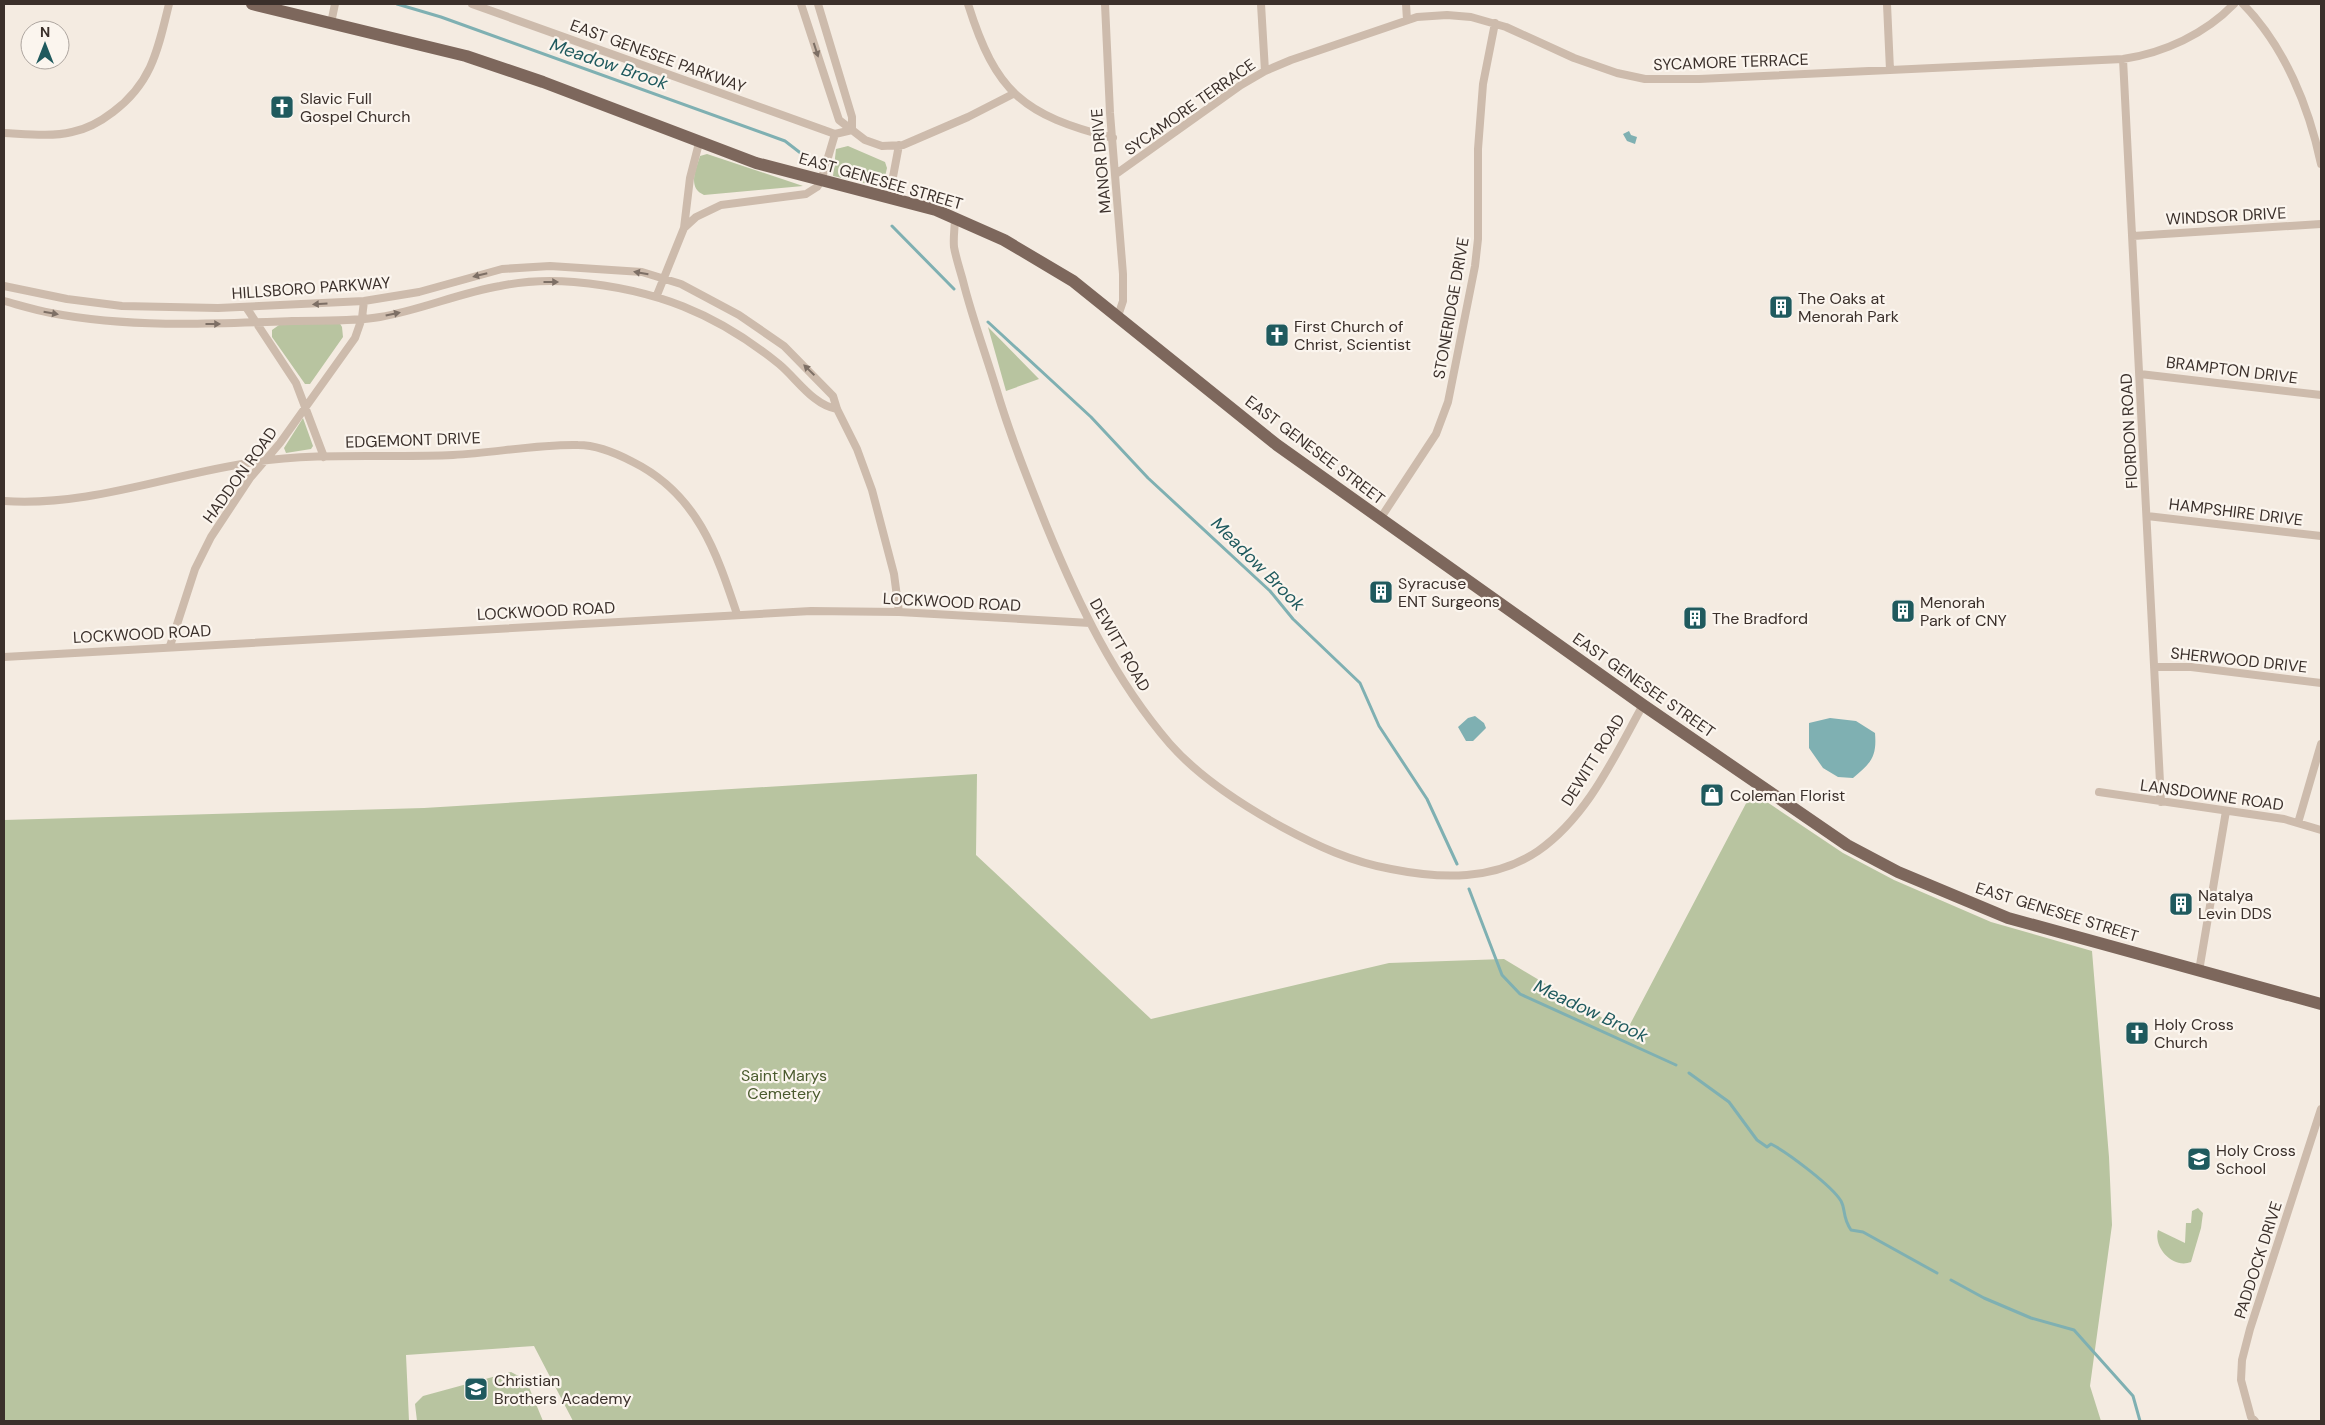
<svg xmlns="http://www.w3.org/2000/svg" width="2325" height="1425" font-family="'DM Sans',sans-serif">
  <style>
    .green { fill: #b8c4a0 }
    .water { fill: #7fb0b2 }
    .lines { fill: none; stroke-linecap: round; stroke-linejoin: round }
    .stream { stroke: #7fb0b2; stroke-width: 3 }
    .street { stroke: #cdbbac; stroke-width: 8 }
    .primary { stroke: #7d675c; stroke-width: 12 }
    .oneway { fill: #7d6f65 }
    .labels { text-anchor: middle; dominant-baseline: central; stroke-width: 4.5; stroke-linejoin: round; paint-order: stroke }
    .street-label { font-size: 16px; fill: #3b302b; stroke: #fbf5ee }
    .poi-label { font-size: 16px; fill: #3b302b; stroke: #fbf5ee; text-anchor: start }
    .park-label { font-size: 16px; fill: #4a5a2e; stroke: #fbf5ee }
    .water-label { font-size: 18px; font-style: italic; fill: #1f5a5e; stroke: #fbf5ee }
  </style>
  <rect width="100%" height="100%" fill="#f4ebe1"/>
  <!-- green -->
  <path class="green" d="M 848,146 L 885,162 L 887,168 L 884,181 L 873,185 L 833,176 L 836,149 Z
    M 707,154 L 803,186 L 704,195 C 687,188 696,169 700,156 Z
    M 339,322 L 342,327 L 343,337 L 310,384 L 305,384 L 272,337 L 272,330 L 279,325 Z
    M 988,327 L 1039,379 L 1006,391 Z
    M 303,418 L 313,446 L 311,449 L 286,453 L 284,448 Z
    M 977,774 L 976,855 L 1151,1019 L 1389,963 L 1504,959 L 1626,1032 L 1752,792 L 1843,853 L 1894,880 L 1991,922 L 2092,951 L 2109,1157 L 2112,1225 L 2090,1386 L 2101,1421 L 573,1421 L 534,1346 L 406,1355 L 409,1421 L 4,1421 L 4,820 L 424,808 Z
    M 2198,1208 L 2203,1213 L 2201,1228 L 2191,1262 C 2173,1269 2153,1248 2158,1230 L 2185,1243 L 2186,1223 L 2191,1223 L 2192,1211 Z
    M 511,1372 L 526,1380 L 543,1421 L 417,1421 L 415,1404 L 423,1396 Z"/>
  <!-- water -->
  <path class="water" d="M 1629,131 L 1631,135 L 1637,137 L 1635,144 L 1627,141 L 1623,134 Z
    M 1475,716 L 1484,723 L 1486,728 L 1473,741 L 1466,741 L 1458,727 L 1468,718 Z
    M 1830,718 L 1856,721 L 1875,733 C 1877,757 1871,763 1853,778 L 1838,777 L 1823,768 L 1809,748 L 1809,723 Z"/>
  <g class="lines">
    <!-- stream -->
    <path class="stream" d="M 397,4 L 441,17 L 785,141 L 807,158
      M 892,226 L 954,289
      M 988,322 L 1091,417 L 1148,478 L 1270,591 L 1293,619 L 1360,683 L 1379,726 L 1427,799 L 1457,864
      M 1469,889 L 1502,975 L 1520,994 L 1676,1065
      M 1689,1073 L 1729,1102 L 1757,1140 L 1767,1147 L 1771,1144 C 1787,1152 1832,1186 1841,1201 C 1846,1210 1842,1217 1851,1230 L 1863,1232 L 1937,1273
      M 1951,1280 L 1984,1298 L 2031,1318 L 2074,1330 L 2133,1396 L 2140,1421"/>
    <!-- street -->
    <path class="street" d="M 472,4 L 835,134 L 852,130
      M 801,4 L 839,120 L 865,140 L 882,146 L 903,145 L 968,117 L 1013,94
      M 818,4 L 852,117 L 852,130
      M 968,4 C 996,93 1023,115 1113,138
      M 1105,4 L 1110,113 L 1123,274 L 1123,301 L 1118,316
      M 1261,4 L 1265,71
      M 1406,4 L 1407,20
      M 1887,4 L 1890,70
      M 2243,4 C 2285,47 2309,107 2321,164
      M 331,23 L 335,4
      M 2123,59 L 2161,802
      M 4,133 C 26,134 51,137 72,132 C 88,129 100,122 113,112 C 152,83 158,49 169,4
      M 1116,174 L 1241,85 L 1265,71 L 1291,60 L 1417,17 L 1447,15 L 1471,17 L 1506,27 L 1574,58 L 1617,73 L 1645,79 L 1699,79 L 2123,59 C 2164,53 2205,34 2234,4
      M 889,198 L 899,145
      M 955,217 C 955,227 953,237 954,247 C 956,258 960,270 963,281 C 972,317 985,352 996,388 C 1010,435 1028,480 1046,525 C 1078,603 1114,679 1170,744 C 1200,778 1242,805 1282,827 C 1317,846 1352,862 1391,869 C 1441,879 1494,881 1538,851 C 1588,816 1614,757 1643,705
      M 684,228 L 696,217 L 721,205 L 806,194 L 817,187 L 821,181 L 835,134
      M 2133,236 L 2321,224
      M 4,286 L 67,299 L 122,306 L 218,308 L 364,301 L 419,292 L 502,269 L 550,266 L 642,272 L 681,284 L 739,315 L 784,346 L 833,396 L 837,409 L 857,449 L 872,490 L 894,574 L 899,612
      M 657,295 L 684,228 L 690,178 L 699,143
      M 4,301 C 19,305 35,310 51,313 C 130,328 212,324 292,321 C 321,320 352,322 380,317 C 421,310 459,293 500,286 C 524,281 550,280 574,282 C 655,289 716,313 779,364 C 797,379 813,405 837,409
      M 246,307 L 296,383 L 324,457
      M 2140,374 L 2321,395
      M 4,501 C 89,507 171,474 254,462 C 319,452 387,458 453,455 C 495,453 536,444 578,445 C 596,445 616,453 633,462 C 697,494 716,551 737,614
      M 2147,516 L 2321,536
      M 1380,519 L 1436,434 L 1448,402 L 1475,266 L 1478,239 L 1478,149 L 1483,84 L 1495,23
      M 170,646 L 195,569 L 211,537 L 250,478 L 280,443 L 355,338 L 362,318 L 364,301
      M 4,657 L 811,611 L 899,612 L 1090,623
      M 2154,667 L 2191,667 L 2321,683
      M 2099,792 L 2284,819 L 2321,830
      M 2298,823 L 2321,744
      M 2199,971 L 2226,811
      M 2255,1421 L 2251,1417 L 2241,1380 L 2242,1360 L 2250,1329 L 2321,1109"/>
    <!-- primary -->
    <path class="primary" d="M 252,4 L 466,56 L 543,82 L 756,163 L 936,210 L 1004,240 L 1073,281 L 1277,445 L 1643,705 L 1847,845 L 1898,872 L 2008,918 L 2321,1004"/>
  </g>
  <!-- one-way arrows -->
  <defs><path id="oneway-solid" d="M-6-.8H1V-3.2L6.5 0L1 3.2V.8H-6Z" transform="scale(1.25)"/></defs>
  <g class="oneway">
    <use href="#oneway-solid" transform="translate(816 50) rotate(72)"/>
    <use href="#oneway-solid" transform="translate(641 273) rotate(-170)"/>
    <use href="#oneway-solid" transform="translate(480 275) rotate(166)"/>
    <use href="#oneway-solid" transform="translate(551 282)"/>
    <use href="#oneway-solid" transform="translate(320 304) rotate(177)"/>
    <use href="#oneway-solid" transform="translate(51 313) rotate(10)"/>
    <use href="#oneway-solid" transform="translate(393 314) rotate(-12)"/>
    <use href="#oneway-solid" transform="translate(213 324)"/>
    <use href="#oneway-solid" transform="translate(809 370) rotate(-136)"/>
  </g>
  <!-- icons -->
  <defs>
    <g id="church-square" transform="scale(1.25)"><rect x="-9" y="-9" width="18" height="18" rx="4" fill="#1f5a5e" stroke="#fbf5ee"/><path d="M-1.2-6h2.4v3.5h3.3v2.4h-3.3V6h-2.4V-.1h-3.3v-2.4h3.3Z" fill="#fff"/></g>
    <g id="building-square" transform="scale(1.25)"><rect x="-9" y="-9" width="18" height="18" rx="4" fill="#1f5a5e" stroke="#fbf5ee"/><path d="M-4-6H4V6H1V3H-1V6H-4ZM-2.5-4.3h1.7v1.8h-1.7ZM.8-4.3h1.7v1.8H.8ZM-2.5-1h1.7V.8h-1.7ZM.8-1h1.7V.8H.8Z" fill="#fff"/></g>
    <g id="shop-square" transform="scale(1.25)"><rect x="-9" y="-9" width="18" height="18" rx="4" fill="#1f5a5e" stroke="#fbf5ee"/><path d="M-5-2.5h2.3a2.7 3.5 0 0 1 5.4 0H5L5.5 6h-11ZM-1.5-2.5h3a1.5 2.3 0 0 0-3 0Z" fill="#fff"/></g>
    <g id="school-square" transform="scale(1.25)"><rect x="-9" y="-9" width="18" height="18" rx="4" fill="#1f5a5e" stroke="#fbf5ee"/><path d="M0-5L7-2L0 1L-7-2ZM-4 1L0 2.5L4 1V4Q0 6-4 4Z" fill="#fff"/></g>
  </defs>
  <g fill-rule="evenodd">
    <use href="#church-square" x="282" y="107"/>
    <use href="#building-square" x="1781" y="307"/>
    <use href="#church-square" x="1277" y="335"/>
    <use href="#building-square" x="1381" y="592"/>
    <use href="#building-square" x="1903" y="611"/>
    <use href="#building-square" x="1695" y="618"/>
    <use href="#shop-square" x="1712" y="795"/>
    <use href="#building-square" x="2181" y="904"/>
    <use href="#church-square" x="2137" y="1033"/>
    <use href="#school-square" x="2199" y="1159"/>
    <use href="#school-square" x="476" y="1389"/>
  </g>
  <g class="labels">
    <!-- street labels -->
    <g class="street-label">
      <text transform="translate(658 56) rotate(20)">EAST GENESEE PARKWAY</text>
      <text transform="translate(1731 62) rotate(-2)">SYCAMORE TERRACE</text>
      <text transform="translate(1190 107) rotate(-35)">SYCAMORE TERRACE</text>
      <text transform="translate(1101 161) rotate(-95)">MANOR DRIVE</text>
      <text transform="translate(881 181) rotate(16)">EAST GENESEE STREET</text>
      <text transform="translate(2226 216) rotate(-3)">WINDSOR DRIVE</text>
      <text transform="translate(311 288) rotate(-4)">HILLSBORO PARKWAY</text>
      <text transform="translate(1451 308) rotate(-80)">STONERIDGE DRIVE</text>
      <text transform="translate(2232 370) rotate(7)">BRAMPTON DRIVE</text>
      <text transform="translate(2129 431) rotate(-93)">FIORDON ROAD</text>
      <text transform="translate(413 440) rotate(-2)">EDGEMONT DRIVE</text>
      <text transform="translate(1315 450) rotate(37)">EAST GENESEE STREET</text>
      <text transform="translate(240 475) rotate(-54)">HADDON ROAD</text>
      <text transform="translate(2236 512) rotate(7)">HAMPSHIRE DRIVE</text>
      <text transform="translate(952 602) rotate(3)">LOCKWOOD ROAD</text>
      <text transform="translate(546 611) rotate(-3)">LOCKWOOD ROAD</text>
      <text transform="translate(142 634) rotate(-3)">LOCKWOOD ROAD</text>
      <text transform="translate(1120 645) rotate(60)">DEWITT ROAD</text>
      <text transform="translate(2239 660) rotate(6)">SHERWOOD DRIVE</text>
      <text transform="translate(1644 685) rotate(35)">EAST GENESEE STREET</text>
      <text transform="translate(1593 760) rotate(-58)">DEWITT ROAD</text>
      <text transform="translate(2212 795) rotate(8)">LANSDOWNE ROAD</text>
      <text transform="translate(2057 912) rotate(17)">EAST GENESEE STREET</text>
      <text transform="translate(2258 1260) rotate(-72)">PADDOCK DRIVE</text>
    </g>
    <!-- poi labels -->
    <g class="poi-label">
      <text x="300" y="98">Slavic Full<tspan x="300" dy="18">Gospel Church</tspan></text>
      <text x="1798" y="298">The Oaks at<tspan x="1798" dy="18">Menorah Park</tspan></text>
      <text x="1294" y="326">First Church of<tspan x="1294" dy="18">Christ, Scientist</tspan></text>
      <text x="1398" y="583">Syracuse<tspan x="1398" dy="18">ENT Surgeons</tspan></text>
      <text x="1920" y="602">Menorah<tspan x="1920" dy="18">Park of CNY</tspan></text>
      <text x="1712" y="618">The Bradford</text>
      <text x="1730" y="795">Coleman Florist</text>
      <text x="2198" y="895">Natalya<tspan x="2198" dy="18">Levin DDS</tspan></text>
      <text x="2154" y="1024">Holy Cross<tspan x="2154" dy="18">Church</tspan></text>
      <text x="2216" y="1150">Holy Cross<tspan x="2216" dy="18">School</tspan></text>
      <text x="494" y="1380">Christian<tspan x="494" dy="18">Brothers Academy</tspan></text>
    </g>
    <!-- park labels -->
    <g class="park-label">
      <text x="784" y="1075">Saint Marys<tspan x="784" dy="18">Cemetery</tspan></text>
    </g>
    <!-- water labels -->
    <g class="water-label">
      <text transform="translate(609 64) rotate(19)">Meadow Brook</text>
      <text transform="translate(1258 564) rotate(45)">Meadow Brook</text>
      <text transform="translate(1591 1011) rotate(25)">Meadow Brook</text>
    </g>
  </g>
  <!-- border -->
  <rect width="2325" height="1425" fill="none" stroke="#3b302b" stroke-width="10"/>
  <!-- north arrow -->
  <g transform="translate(45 45)"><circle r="24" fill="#fbf5ee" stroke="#aea6a0"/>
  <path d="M0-4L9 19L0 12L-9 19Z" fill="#1f5a5e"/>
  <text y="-8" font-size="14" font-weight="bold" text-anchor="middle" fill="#3b302b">N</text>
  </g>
</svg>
